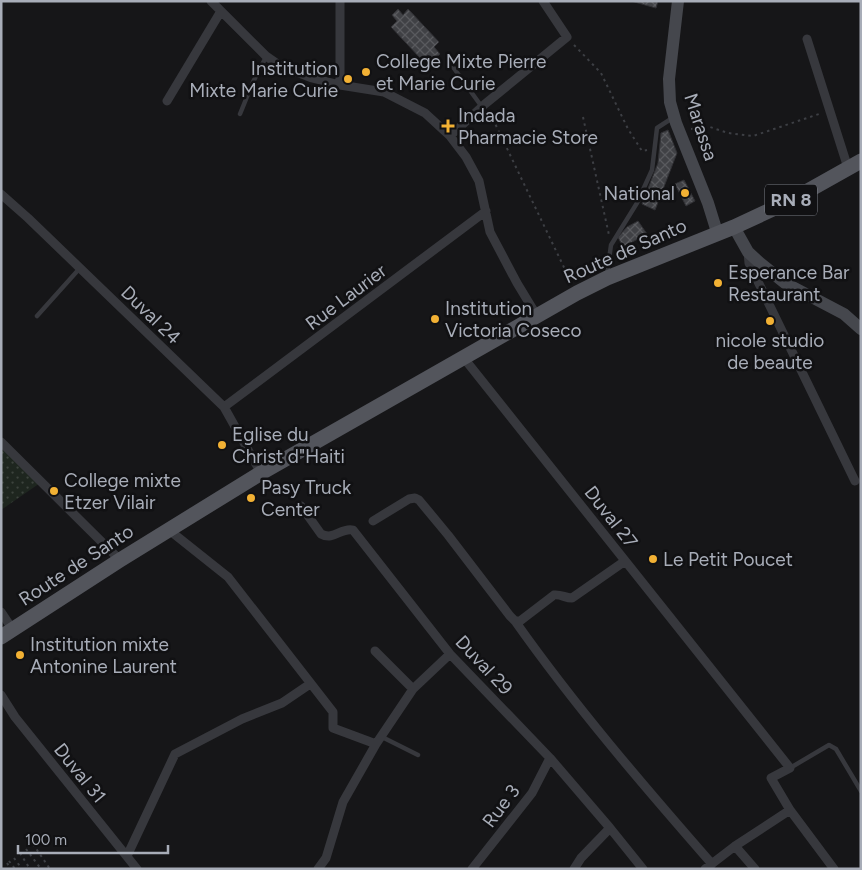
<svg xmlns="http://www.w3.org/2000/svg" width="862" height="870" font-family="Figtree,sans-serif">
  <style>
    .grass { fill: url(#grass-dots) }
    .building { fill: url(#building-cross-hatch); stroke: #303034 }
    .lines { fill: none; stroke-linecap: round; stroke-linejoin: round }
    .path { stroke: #3d3f44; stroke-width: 2; stroke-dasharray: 2.5 4; stroke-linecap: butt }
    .lane { stroke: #37383d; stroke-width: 4.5 }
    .street { stroke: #37383d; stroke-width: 9 }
    .secondary { stroke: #45474d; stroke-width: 12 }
    .primary { stroke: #53555c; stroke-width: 15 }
    .poi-dot { fill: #f2b134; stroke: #111113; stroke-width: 2 }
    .labels { text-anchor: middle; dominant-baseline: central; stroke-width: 5; stroke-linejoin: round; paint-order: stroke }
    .shield { fill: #111113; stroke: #7b7e86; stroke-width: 1 }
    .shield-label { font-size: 18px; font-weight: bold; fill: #a8adb8 }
    .poi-label { font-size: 19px; fill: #a8adb8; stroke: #111113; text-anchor: start }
    .street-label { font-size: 19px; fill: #a8adb8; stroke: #111113 }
  </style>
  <defs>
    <pattern id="grass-dots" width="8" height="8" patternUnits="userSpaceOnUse" patternTransform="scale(1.25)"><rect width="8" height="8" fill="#1e261f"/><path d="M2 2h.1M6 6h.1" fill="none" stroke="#3c433d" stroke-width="1.8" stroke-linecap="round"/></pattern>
    <pattern id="building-cross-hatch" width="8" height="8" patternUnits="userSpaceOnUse" patternTransform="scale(1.25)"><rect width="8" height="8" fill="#404145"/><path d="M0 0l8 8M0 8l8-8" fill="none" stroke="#595a5e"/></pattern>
  </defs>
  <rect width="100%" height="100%" fill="#161618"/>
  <!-- grass -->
  <path class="grass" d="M 1,442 L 43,481 L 1,510 Z"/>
  <!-- building -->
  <path class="building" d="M 631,1 L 658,1 L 656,8 Z
    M 398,9 L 403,15 L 408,9 L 439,42 L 434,47 L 440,54 L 433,60 L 428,55 L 422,60 L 391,27 L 397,21 L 392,15 Z
    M 668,130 L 677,153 L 655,210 L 642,204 L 658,163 L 661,133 Z
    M 684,180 L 695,201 L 686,206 L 675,184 Z
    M 638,221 L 647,234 L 623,247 L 618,237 L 627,227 Z"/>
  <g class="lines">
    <!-- path -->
    <path class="path" d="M 574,45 L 601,73 L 628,129 L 642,151 L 647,150
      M 490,113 L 571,282
      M 583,117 L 609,235
      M 691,129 L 710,127 L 728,133 L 753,136 L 822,113
      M 33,844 L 50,869
      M 26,849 L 41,869
      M 20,853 L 30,869
      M 14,858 L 22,869
      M 9,861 L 15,869
      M 7,863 L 11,869"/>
    <!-- lane -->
    <path class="lane" d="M 453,67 L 482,107
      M 240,114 L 253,82 L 266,57
      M 607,274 L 611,245 L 637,203 L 652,170 L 657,128 L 674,117
      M 37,316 L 80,268
      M 382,737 L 418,755
      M 790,768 L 829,745 L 836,749 L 861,791"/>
    <!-- street -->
    <path class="street" d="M 211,1 L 266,56 L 279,65 L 312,78 L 340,85 L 384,92 L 425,113 L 450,136 L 466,157 L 479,181 L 490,232 L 517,283 L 537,316
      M 807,39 L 848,168
      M 340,85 L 340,1
      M 167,101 L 221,11
      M 450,136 L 485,104 L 567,37 L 543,1
      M 1,194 L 28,218 L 224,407 L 261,473
      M 748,252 L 749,263 L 855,481
      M 463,357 L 790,768 L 771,778 L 790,810 L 735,846 L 705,869
      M 224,407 L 486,211
      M 1,442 L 120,560
      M 301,506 L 321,534 C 334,541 341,527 353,530 L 450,654 L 550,758 L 610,828 L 643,869
      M 373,521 L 409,499 L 415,498 L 419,500 L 448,535 L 510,616 L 515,621 L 520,621 L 554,595 C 561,594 565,598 572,598 L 625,561
      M 169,530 L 228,577 L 333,712 L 333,728 L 376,744
      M 1,612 L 13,630
      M 515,621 C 575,706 643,785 712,864
      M 375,651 L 413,689
      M 1,695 L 15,717 L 137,869
      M 790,810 L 834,869
      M 735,846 L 755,869
      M 127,856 L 175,754 L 242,719 L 282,703 L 310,684
      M 318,869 L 326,858 L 343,802 L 376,744 L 413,689 L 450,654
      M 472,869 L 532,793 L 550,758
      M 574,869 L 581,858 L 610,828"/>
    <!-- secondary -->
    <path class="secondary" d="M 678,1 L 669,79 L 670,102 L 676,123 L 708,203 L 717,232
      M 734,227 L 748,252 L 760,263 L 785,283 L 844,314 L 861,329"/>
    <!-- primary -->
    <path class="primary" d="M 1,637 L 120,560 L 261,473 L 577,293 L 607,278 L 734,227 L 788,202 L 861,161"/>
  </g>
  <!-- markers -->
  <g class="poi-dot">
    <circle cx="366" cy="72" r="5"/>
    <circle cx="348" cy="79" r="5"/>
    <path d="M445.5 118.5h5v5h5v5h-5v5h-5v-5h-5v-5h5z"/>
    <circle cx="685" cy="193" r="5"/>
    <circle cx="718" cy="283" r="5"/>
    <circle cx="435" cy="319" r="5"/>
    <circle cx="770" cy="321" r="5"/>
    <circle cx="222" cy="445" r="5"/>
    <circle cx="54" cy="491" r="5"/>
    <circle cx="251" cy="498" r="5"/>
    <circle cx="653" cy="559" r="5"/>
    <circle cx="20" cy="655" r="5"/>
  </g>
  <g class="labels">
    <!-- shield labels -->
    <rect class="shield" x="765" y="184.5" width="52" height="31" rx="4"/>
    <g class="shield-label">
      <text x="791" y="200">RN 8</text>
    </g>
    <!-- poi labels -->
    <g class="poi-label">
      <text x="376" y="61">College Mixte Pierre<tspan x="376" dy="22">et Marie Curie</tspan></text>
      <text x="338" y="68" text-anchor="end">Institution<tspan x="338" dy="22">Mixte Marie Curie</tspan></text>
      <text x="458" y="115">Indada<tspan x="458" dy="22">Pharmacie Store</tspan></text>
      <text x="675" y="193" text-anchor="end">National</text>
      <text x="728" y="272">Esperance Bar<tspan x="728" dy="22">Restaurant</tspan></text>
      <text x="445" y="308">Institution<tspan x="445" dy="22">Victoria Coseco</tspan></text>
      <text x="770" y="340" text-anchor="middle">nicole studio<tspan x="770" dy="22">de beaute</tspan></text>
      <text x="232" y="434">Eglise du<tspan x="232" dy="22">Christ d"Haiti</tspan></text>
      <text x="64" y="480">College mixte<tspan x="64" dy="22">Etzer Vilair</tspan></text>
      <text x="261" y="487">Pasy Truck<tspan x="261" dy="22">Center</tspan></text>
      <text x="663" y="559">Le Petit Poucet</text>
      <text x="30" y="644">Institution mixte<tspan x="30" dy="22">Antonine Laurent</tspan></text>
    </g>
    <!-- street labels -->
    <g class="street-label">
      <text transform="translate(701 127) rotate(72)">Marassa</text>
      <text transform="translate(625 251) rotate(-24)">Route de Santo</text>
      <text transform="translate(346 297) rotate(-37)">Rue Laurier</text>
      <text transform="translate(151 315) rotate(44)">Duval 24</text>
      <text transform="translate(611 517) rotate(52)">Duval 27</text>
      <text transform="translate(76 565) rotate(-33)">Route de Santo</text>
      <text transform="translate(484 665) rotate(47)">Duval 29</text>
      <text transform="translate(80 773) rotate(51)">Duval 31</text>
      <text transform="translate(501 806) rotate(-53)">Rue 3</text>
    </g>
  </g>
  <!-- border -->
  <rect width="862" height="870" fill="none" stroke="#a8adb8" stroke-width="5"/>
  <!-- scale -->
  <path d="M18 845v8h150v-8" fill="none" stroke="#a8adb8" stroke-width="2.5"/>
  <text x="25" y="845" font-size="15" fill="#a8adb8" stroke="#111113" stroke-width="4" paint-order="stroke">100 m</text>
</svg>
